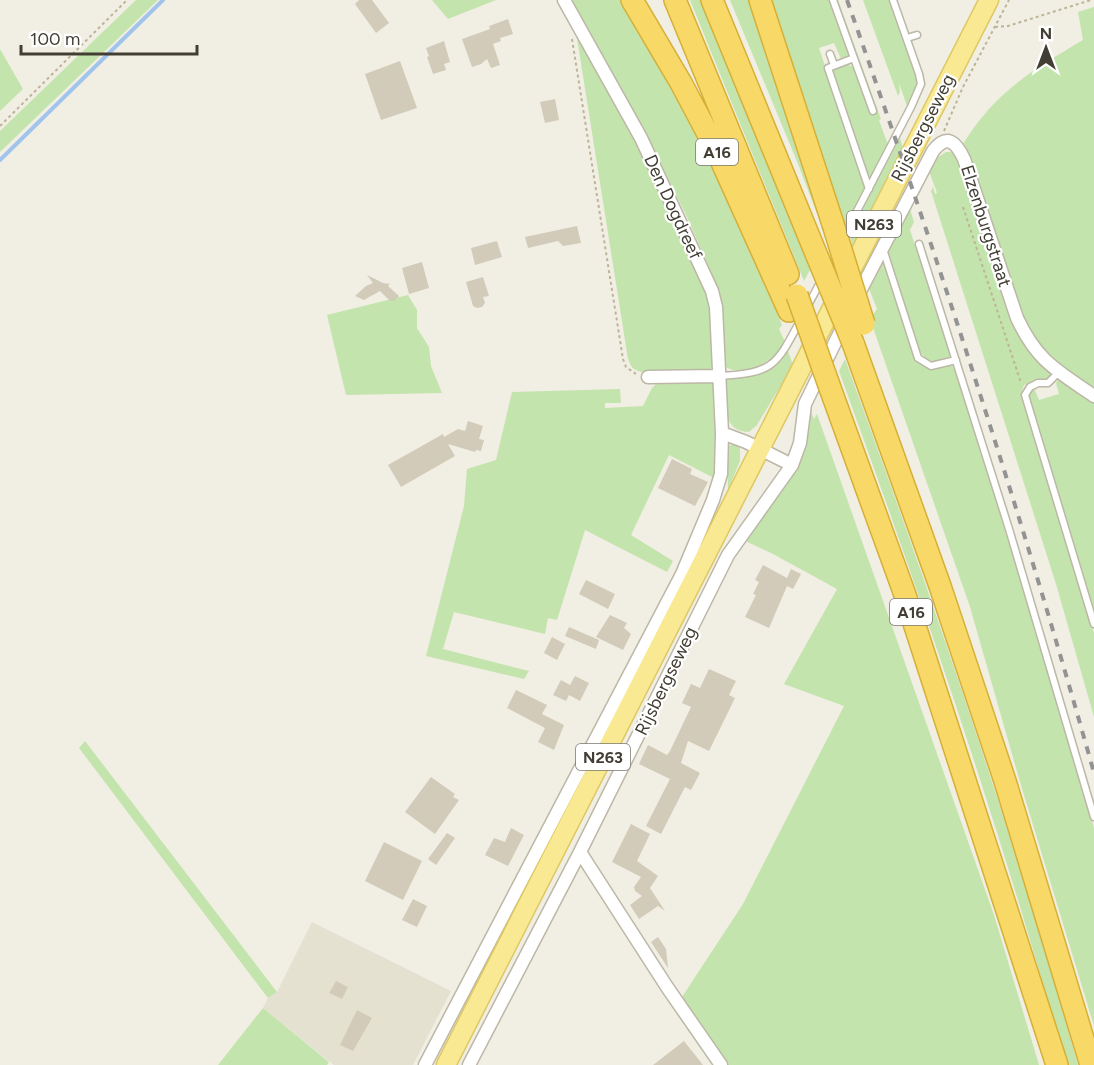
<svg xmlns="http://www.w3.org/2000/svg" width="1094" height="1065" font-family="Figtree,sans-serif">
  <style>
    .residential { fill: #e5e1d1 }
    .green { fill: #c4e4ad }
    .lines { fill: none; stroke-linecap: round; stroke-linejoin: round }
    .stream { stroke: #a0c4ec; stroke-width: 4 }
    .building { fill: #d2cbb9 }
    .lane-casing { stroke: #bcb7a6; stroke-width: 9 }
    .street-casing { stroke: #bcb7a6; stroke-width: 15 }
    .primary-casing { stroke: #dec864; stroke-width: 21 }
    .highway-casing { stroke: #d6af37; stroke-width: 24 }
    .path { stroke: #bdb498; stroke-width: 2; stroke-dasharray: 3 3; stroke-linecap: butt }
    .lane { stroke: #fff; stroke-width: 6 }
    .street { stroke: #fff; stroke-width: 12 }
    .primary { stroke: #fae993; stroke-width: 18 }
    .highway { stroke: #f8d967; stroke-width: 21 }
    .rail { stroke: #939393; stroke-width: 4; stroke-dasharray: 8 8; stroke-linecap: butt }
    .highway-bridge-casing { stroke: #d6af37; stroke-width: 24; stroke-linecap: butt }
    .highway-bridge { stroke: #f8d967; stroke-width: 21 }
    .labels { text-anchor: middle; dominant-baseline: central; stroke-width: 4.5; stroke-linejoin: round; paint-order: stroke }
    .shield { fill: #fff; stroke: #7b7871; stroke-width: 1.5 }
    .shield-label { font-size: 16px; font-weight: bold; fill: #423e34 }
    .street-label { font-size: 18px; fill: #423e34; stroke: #fff }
  </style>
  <rect width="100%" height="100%" fill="#f1eee3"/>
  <!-- residential -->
  <path class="residential" d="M 312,922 L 451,991 L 413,1065 L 334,1065 L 263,1008 L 268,998 L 277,992 Z"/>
  <!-- green -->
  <path class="green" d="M 136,0 L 158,0 L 0,152 L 0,131 Z
    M 432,0 L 496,0 L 448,19 Z
    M 570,0 L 621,0 C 686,103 736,213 782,325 L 779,329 L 785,342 C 775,360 746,379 726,367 L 721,301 L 716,283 L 686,215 L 636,115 Z
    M 690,0 L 701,0 L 811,268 L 804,281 Z
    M 730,0 L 753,0 L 824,229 L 822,226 L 796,159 Z
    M 769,0 L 831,0 L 851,54 L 841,59 L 834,43 L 819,48 L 865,185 L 863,196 L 847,228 L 820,156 Z
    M 836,0 L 838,0 L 881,119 L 879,120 L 888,145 L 869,182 L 865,166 L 833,76 L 834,68 L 846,64 L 854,67 Z
    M 863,0 L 890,0 L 918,79 L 908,109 L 899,83 L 900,92 L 898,96 Z
    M 1094,7 L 1094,391 L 1055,365 L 1027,331 L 963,144 C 994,93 1032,70 1083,40 L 1078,12 Z
    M 576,32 L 641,148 L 704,284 L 712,307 L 713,367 L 708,370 C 691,371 650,378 636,370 C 631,368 630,363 628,359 Z
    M 0,49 L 23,89 L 0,111 Z
    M 900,138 L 904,151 L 853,246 L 849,233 Z
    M 946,152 L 952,152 L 959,158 L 1015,320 L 1051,374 L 1049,379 L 1024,385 L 1022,391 L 1094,633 L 1094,717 L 1056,584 L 931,191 L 933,187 L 935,194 L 937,193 L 929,171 L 938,157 Z
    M 909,206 L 914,222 L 910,230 L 951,353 L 948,360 C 933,364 926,362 918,348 L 887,255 L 887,250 Z
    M 882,261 L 884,261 L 923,364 L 950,364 L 956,370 L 1076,763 L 1094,828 L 1094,1026 L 1020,782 L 970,607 L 870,319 L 877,309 L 868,286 Z
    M 408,295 L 417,310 L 417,328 L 429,347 L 431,366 L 442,393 L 346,395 L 327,315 Z
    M 788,351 L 793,365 L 757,425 L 749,432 C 738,432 731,427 727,417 L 726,380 C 732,376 738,377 746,377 C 763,375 777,365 788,351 Z
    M 845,359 C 930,592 1011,826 1078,1065 L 1066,1065 C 1001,830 922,600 839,371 Z
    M 1059,379 L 1061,379 L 1094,400 L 1094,616 L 1028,397 L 1029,391 L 1034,388 L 1039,400 L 1059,394 L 1056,383 Z
    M 713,381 L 716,394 L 716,479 L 669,455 L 631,535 L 673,561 L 667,572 L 585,530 L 557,620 L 548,618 L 545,634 L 454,612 L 443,649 L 529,671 L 524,679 L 426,656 L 464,506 L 467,469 L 496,460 L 512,392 L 620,389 L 621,403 L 605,403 L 605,408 L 643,406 L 652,388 L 657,383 Z
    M 809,407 L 814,419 L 817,414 L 994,915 L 1039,1065 L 725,1065 L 680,1000 L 743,904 L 844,706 L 784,684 L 837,589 L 773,554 L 739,538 C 752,519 770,506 784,488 C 801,466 803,433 809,407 Z
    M 735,444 L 740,448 L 740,461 L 728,490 L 727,451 L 730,445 Z
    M 85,741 L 277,992 L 268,998 L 79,748 Z
    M 263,1008 L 329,1062 L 327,1065 L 218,1065 Z"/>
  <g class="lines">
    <!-- stream -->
    <path class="stream" d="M 0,160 L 163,0"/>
  </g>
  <!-- building -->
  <path class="building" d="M 359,0 L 372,0 L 389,23 L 376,33 L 355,4 Z
    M 508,19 L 513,34 L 500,38 L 501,41 L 493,44 L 500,65 L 491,68 L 487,59 L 481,64 L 472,67 L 462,39 L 490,29 L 489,26 Z
    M 444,41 L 450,62 L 444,64 L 446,70 L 433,74 L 427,57 L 429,56 L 426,48 Z
    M 400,61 L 417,108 L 381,120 L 365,74 Z
    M 555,99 L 559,120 L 545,123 L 540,102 Z
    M 577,226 L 581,243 L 563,246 L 558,241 L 528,248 L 525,237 Z
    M 497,241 L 502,257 L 475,265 L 471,248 Z
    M 422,262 L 429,288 L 409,294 L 402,268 Z
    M 367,275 L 383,283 L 390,284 L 388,286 L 399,296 L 394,301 L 390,301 L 380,291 L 364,300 L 355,296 L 366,286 L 373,283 Z
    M 483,277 L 489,296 L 483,297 L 485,303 L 482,307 L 477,308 L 473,306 L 466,282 Z
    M 468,421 L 483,426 L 479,439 L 484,440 L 481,451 L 476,450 L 475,452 L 448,444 L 455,456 L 401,487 L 388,465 L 443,434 L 444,437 L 458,429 L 465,431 Z
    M 672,459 L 692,469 L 690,474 L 708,482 L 695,506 L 658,488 Z
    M 763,565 L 787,578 L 791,569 L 801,574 L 793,589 L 787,586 L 769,628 L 745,617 L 756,595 L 753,594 L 759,582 L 755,580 Z
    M 586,580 L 615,594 L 608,609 L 579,594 Z
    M 610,615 L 627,623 L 624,628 L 631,634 L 623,650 L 596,637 Z
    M 569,627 L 599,640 L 596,649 L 565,636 Z
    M 552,637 L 565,644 L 557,660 L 544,653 Z
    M 709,669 L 736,681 L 729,695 L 735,698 L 709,751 L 688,741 L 681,763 L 700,773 L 691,790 L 685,787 L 661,834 L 646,826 L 670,779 L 639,764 L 648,745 L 667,755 L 670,751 L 691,707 L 682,703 L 691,684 L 700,688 Z
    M 575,676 L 589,683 L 580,701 L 569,695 L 566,701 L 553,695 L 561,680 L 570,685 Z
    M 516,690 L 547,705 L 542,714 L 564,725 L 554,750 L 538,742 L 545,728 L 507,708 Z
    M 431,777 L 455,794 L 453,797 L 459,800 L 435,834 L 405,812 Z
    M 631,824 L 650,834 L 637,861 L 658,876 L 650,888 L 665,911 L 658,906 L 639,919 L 630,905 L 642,896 L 635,891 L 634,887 L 641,877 L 612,862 Z
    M 511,828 L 524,835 L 508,866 L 485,855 L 494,838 L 505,842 Z
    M 447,833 L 455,838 L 436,865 L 428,859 Z
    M 384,842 L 422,861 L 403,900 L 365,881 Z
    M 413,899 L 427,906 L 417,927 L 402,920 Z
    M 658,937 L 666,949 L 668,968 L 651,942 Z
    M 336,981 L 348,987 L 342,999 L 329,993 Z
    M 357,1010 L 372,1018 L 353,1051 L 340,1045 Z
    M 684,1041 L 703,1065 L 653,1065 L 666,1055 Z"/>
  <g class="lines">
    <!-- lane casing -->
    <g class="lane-casing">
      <path id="lane" d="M 833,0 L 873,111
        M 907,38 L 917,35
        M 830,54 L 834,65
        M 854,58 L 828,68 L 869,189
        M 843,238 L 911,107 L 921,84 L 919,74 L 893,0
        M 919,244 L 1009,529 L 1094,817
        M 883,249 L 918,358 L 931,366 L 956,360
        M 807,307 L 822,279
        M 1059,372 L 1048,383 L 1038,383 L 1030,387 L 1025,395 L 1094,624
        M 719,376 C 774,373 776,366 801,319"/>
    </g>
    <!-- street casing -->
    <g class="street-casing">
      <path id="street" d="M 856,299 L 933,151 C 947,133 956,142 964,159 L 1017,318 C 1037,361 1056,370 1094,396
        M 648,377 L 718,376
        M 722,433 L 746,442 L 792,465
        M 580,852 L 667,987 L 721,1065
        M 425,1065 L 682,574 L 713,500 L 721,474 L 722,433 L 716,307 L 712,291 L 641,138 L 564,0
        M 469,1065 L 580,852 L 728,555 L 792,465 L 800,443 L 805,404 L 845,322"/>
    </g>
    <!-- primary casing -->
    <g class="primary-casing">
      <path id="primary" d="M 446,1065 L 989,0"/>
    </g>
    <!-- highway casing -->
    <g class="highway-casing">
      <path id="highway" d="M 632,0 L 681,83 L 716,149 L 789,311
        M 675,0 L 788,274
        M 712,0 L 817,256
        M 760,0 L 833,224
        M 853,343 L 940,586 L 1005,781 L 1091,1065
        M 830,388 L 904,592 L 1057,1065"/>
    </g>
    <!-- path -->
    <path class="path" d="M 995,27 L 1008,26 L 1091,0
      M 572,39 L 623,359 L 626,367 L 636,374
      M 0,126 L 127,0
      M 944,131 L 963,87 L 1009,0
      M 963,207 L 1021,383"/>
    <!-- lane -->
    <use href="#lane" class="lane"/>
    <!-- street -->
    <use href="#street" class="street"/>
    <!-- primary -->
    <use href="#primary" class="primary"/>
    <!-- highway -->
    <use href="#highway" class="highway"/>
    <!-- rail -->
    <path class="rail" d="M 847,0 C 937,255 1021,512 1094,773"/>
    <!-- highway-bridge casing -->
    <g class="highway-bridge-casing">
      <path id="highway-bridge" d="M 833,224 L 864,324
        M 817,256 L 853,343
        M 797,295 L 830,388"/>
    </g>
    <!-- highway-bridge -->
    <use href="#highway-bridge" class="highway-bridge"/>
  </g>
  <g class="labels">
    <!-- shield labels -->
    <g class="shield">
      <rect x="696" y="139" width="42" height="26" rx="4.5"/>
      <rect x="847" y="211" width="54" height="26" rx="4.5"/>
      <rect x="890" y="599" width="42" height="26" rx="4.5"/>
      <rect x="576" y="744" width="54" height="26" rx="4.5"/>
    </g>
    <g class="shield-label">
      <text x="717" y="152">A16</text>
      <text x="874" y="224">N263</text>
      <text x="911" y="612">A16</text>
      <text x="603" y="757">N263</text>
    </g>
    <!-- street labels -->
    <g class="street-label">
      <text transform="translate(923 128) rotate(-63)">Rijsbergseweg</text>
      <text transform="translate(673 207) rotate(65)">Den Dogdreef</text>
      <text transform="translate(986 226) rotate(72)">Elzenburgstraat</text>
      <text transform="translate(666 681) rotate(-64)">Rijsbergseweg</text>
    </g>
  </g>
  <!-- north arrow -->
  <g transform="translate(1046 48)" stroke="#ffffff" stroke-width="4.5" paint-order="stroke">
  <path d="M0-4.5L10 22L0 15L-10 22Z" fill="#423e34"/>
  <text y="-9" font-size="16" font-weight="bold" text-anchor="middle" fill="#423e34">N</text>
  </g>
  <!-- scale -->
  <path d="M21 45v9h176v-9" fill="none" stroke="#423e34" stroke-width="3"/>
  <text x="30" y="45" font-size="18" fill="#423e34" stroke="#ffffff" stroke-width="4.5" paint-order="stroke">100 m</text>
</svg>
